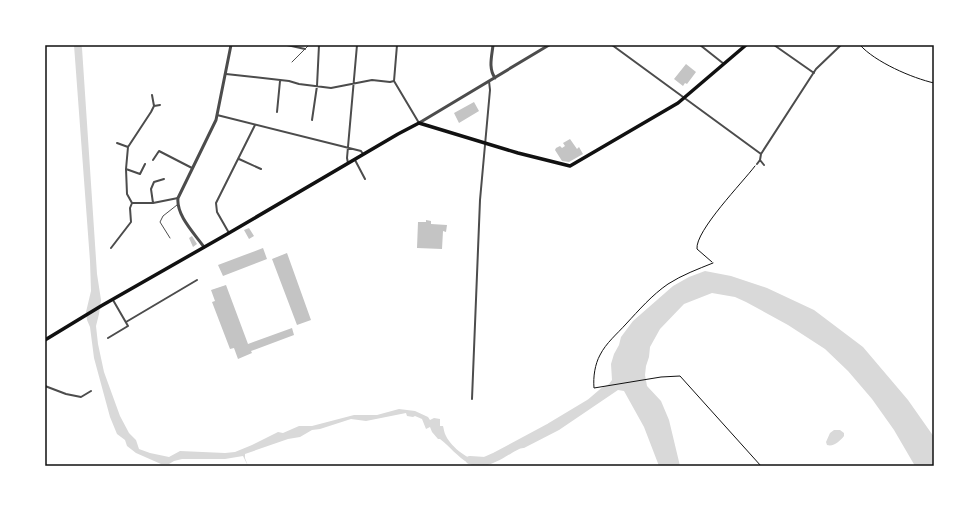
<svg xmlns="http://www.w3.org/2000/svg" width="979" height="511" font-family="'Public Sans',sans-serif">
  <style>
    .water { fill: #d9d9d9 }
    .lines { fill: none; stroke-linecap: round; stroke-linejoin: round }
    .river { stroke: #d9d9d9; stroke-width: 8 }
    .building { fill: #c4c4c4 }
    .path { stroke: #111; stroke-width: 1 }
    .service { stroke: #4c4c4c; stroke-width: 1 }
    .minor { stroke: #4c4c4c; stroke-width: 2 }
    .tertiary { stroke: #4c4c4c; stroke-width: 3 }
    .primary { stroke: #111; stroke-width: 3.5 }
    .neatline { fill: none; stroke: #111; stroke-width: 1.5 }
  </style>
  <rect width="100%" height="100%" fill="#fff"/>
  <!-- water -->
  <path class="water" d="M 74,45 L 81,45 L 82,48 L 97,274 L 101,300 L 99,314 L 96,326 L 98,344 L 104,372 L 120,416 L 129,433 L 136,440 L 139,449 L 150,453 L 169,457 L 180,451 L 225,453 L 235,452 L 252,445 L 278,432 L 283,433 L 299,426 L 312,426 L 354,415 L 377,415 L 399,409 L 415,411 L 428,417 L 430,420 L 434,418 L 440,419 L 440,426 L 443,426 C 444,429 444,433 446,436 C 452,448 471,463 485,461 L 550,427 L 597,398 L 604,391 L 612,380 L 611,364 L 614,354 L 619,345 L 621,337 L 633,321 L 673,286 L 689,277 L 705,271 L 731,276 L 767,288 L 814,310 L 863,347 L 908,400 L 934,437 L 934,466 L 915,466 L 894,430 L 872,399 L 848,371 L 825,349 L 788,325 L 746,302 L 735,297 L 712,293 L 684,304 L 660,329 L 650,347 L 649,357 L 646,366 L 645,375 L 647,386 L 661,401 L 669,420 L 680,466 L 659,466 L 644,427 L 624,391 L 618,390 L 559,430 L 524,448 C 516,446 488,476 468,463 C 458,457 449,446 440,439 L 438,439 L 432,432 L 430,427 L 426,429 L 422,419 L 415,416 L 413,417 L 407,416 L 406,413 L 366,421 L 351,419 L 320,429 L 312,430 L 300,437 L 288,439 L 245,454 L 245,458 L 248,466 L 243,456 L 225,459 L 182,459 L 174,461 L 169,464 L 161,464 L 136,453 L 127,446 L 125,440 L 117,434 L 110,417 L 94,358 L 90,327 L 87,320 L 86,312 L 91,291 L 90,261 Z
    M 834,430 L 840,430 L 844,433 L 844,436 C 840,441 834,447 827,445 L 826,442 L 830,433 Z"/>
  <g class="lines">
    <!-- river -->
    <path class="river" d="M 470,460 L 485,461 L 494,457 L 550,427 L 590,403 L 604,391 L 614,386"/>
  </g>
  <!-- building -->
  <path class="building" d="M 686,64 L 696,72 L 687,84 L 685,83 L 683,86 L 674,79 Z
    M 474,102 L 479,111 L 459,123 L 454,113 Z
    M 570,139 L 577,149 L 579,147 L 583,154 L 569,162 L 562,161 L 555,150 L 556,148 L 560,146 L 562,148 L 565,146 L 563,143 Z
    M 426,220 L 431,221 L 431,224 L 447,225 L 446,232 L 443,231 L 442,249 L 417,248 L 418,222 L 426,222 Z
    M 249,228 L 254,236 L 249,239 L 244,230 Z
    M 192,236 L 197,244 L 193,247 L 189,238 Z
    M 263,248 L 267,259 L 223,276 L 218,265 Z
    M 287,253 L 311,320 L 297,325 L 272,259 Z
    M 226,285 L 248,344 L 292,328 L 294,335 L 251,351 L 252,353 L 238,359 L 234,348 L 230,349 L 212,302 L 215,301 L 211,290 Z"/>
  <g class="lines">
    <!-- path -->
    <path class="path" d="M 860,45 C 875,62 912,78 934,83
      M 712,262 L 697,249 C 695,231 743,182 755,166
      M 713,263 C 698,269 682,275 668,284 C 652,295 639,310 626,324 C 617,334 606,343 600,355 C 595,364 593,377 594,388 L 661,377 L 680,376 L 761,466"/>
    <!-- service -->
    <path class="service" d="M 292,62 L 309,45
      M 170,238 L 160,222 L 163,216 L 177,205"/>
    <!-- minor -->
    <path class="minor" d="M 287,45 L 305,49
      M 397,45 L 394,81 L 419,123
      M 612,45 L 761,154
      M 700,45 L 724,64
      M 774,45 L 814,73
      M 226,74 L 289,81 L 299,84 L 331,88 L 372,80 L 390,82 L 394,81
      M 154,106 L 160,105
      M 277,112 L 280,81
      M 217,115 L 361,151 L 363,154
      M 312,120 L 317,86 L 319,45
      M 117,143 L 128,147
      M 239,159 L 261,169
      M 153,160 L 159,151 L 192,168
      M 355,160 L 365,179
      M 760,160 L 764,165
      M 348,163 L 347,158 L 357,45
      M 757,164 L 760,160 L 761,154 L 816,69 L 841,45
      M 126,169 L 140,174 L 145,164
      M 132,203 L 127,194 L 126,169 L 128,147 L 151,112 L 154,106 L 152,95
      M 153,203 L 151,189 L 154,182 L 164,179
      M 229,233 L 217,212 L 216,203 L 255,125
      M 111,248 L 131,222 L 130,208 L 132,203 L 153,203 L 178,198
      M 126,322 L 197,280
      M 108,338 L 128,326 L 113,300
      M 45,386 L 66,394 L 81,397 L 91,391
      M 472,399 L 480,200 L 490,90 L 489,81"/>
    <!-- tertiary -->
    <path class="tertiary" d="M 493,45 C 492,56 488,68 495,78
      M 419,123 L 549,45
      M 204,247 C 194,233 176,215 178,198 L 216,120 L 231,45"/>
    <!-- primary -->
    <path class="primary" d="M 45,340 L 101,306 L 229,233 L 398,134 L 419,123 L 518,153 L 570,166 L 678,103 L 746,45"/>
  </g>
  <!-- border -->
  <rect width="979" height="511" fill="none" stroke="#ffffff" stroke-width="92"/>
  <rect x="46" y="46" width="887" height="419" class="neatline"/>
</svg>
